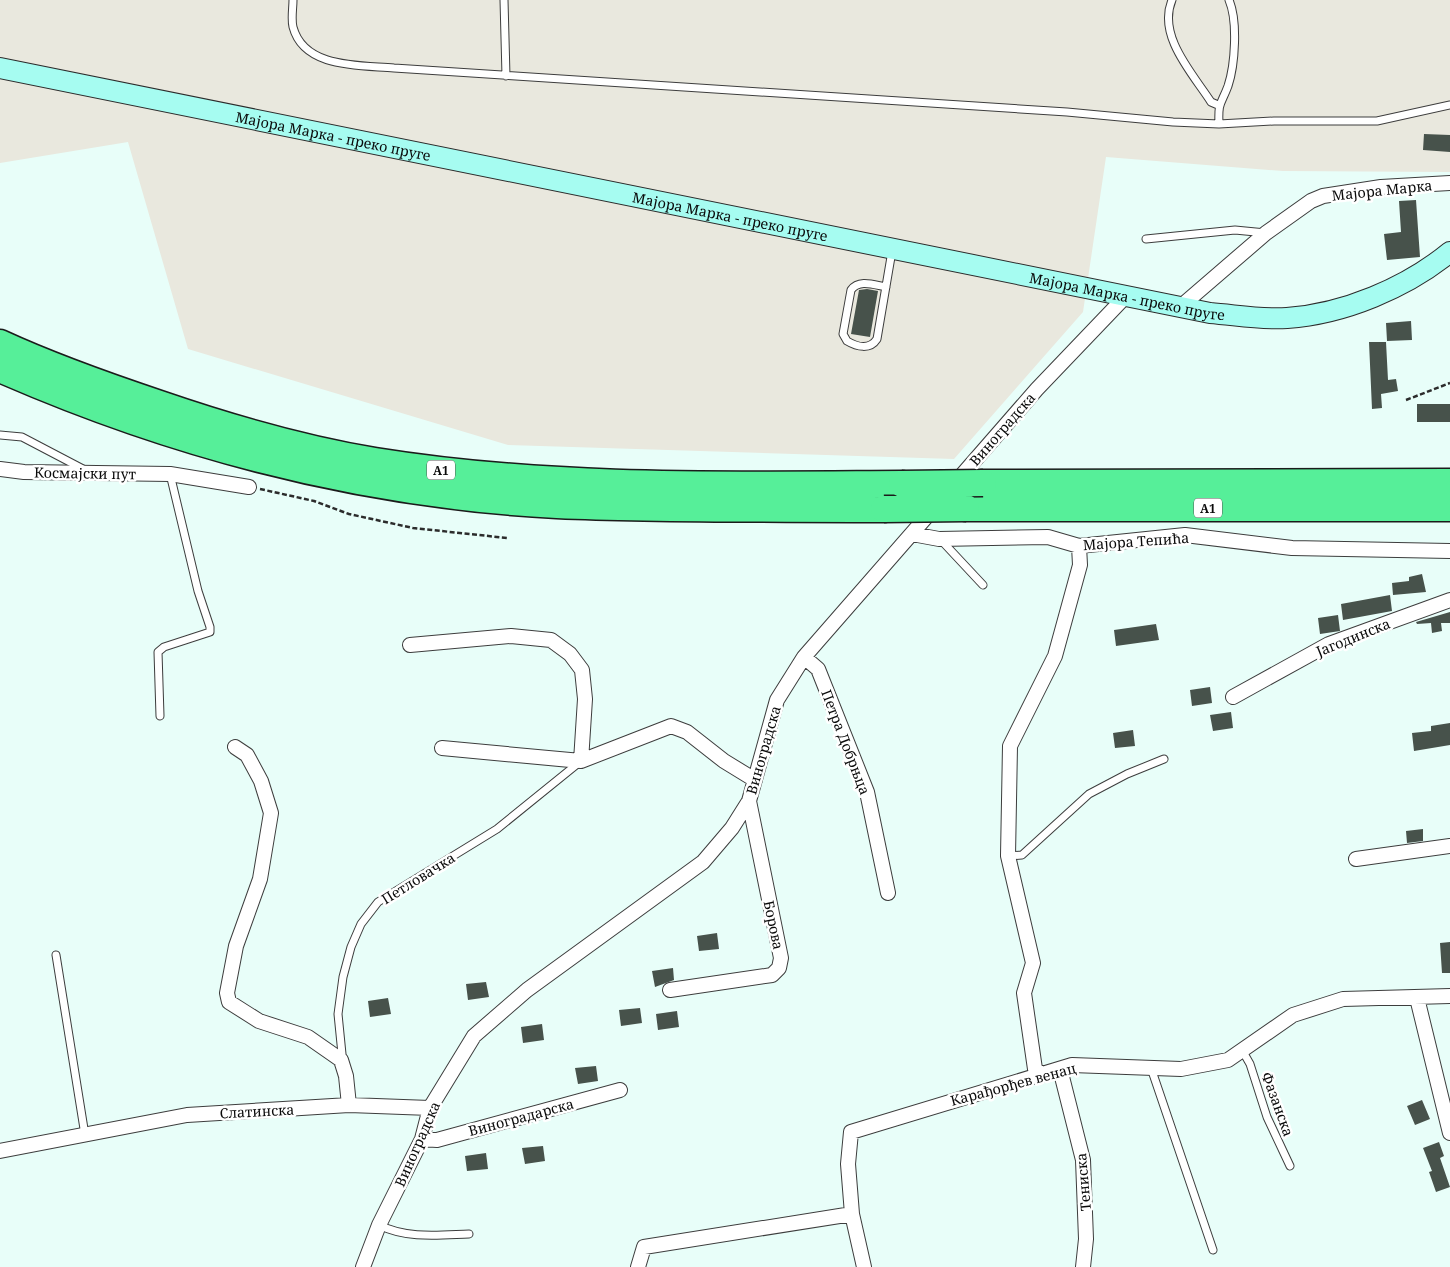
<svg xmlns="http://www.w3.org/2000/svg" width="1450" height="1267" font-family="'Noto Serif',serif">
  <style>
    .industrial { fill: #e9e8de }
    .building { fill: #47524b }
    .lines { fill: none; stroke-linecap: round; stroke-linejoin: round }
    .lane-casing { stroke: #3d3d3d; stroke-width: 9 }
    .street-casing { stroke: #3d3d3d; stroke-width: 16 }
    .secondary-casing { stroke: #2c2c2c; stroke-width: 22 }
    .highway-casing { stroke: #1b1b1b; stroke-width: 29 }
    .path { stroke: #2c2c2c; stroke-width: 2.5; stroke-dasharray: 5 2.5; stroke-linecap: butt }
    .lane { stroke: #fff; stroke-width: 7 }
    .street { stroke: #fff; stroke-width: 14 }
    .secondary { stroke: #a6fcf1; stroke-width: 20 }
    .highway { stroke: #56ef99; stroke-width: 26 }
    .highway-bridge-casing { stroke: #1b1b1b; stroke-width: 29; stroke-linecap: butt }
    .highway-bridge { stroke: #56ef99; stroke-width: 26 }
    .labels { text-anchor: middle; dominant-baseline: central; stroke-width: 5; stroke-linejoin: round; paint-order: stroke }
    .shield { fill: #fff; stroke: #545454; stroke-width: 1 }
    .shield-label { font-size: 12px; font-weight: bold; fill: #0a0a0a }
    .street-label { font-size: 14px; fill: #0a0a0a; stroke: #fff }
  </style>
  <rect width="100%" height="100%" fill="#e8fef9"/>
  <!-- industrial -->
  <path class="industrial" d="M 0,0 L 1450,0 L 1450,172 L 1283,171 L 1106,157 L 1083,312 L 954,459 L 508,445 L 188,349 L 128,142 L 0,163 Z"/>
  <!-- building -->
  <path class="building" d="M 1424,134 L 1450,135 L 1450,152 L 1423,150 Z
    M 1416,200 L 1420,257 L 1387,260 L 1384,234 L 1401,232 L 1399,201 Z
    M 867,289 L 878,291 L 870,337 L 851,334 L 859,290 Z
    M 1411,321 L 1412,340 L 1387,341 L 1386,323 Z
    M 1369,342 L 1386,342 L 1388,380 L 1396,379 L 1398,391 L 1381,394 L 1382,408 L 1372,409 Z
    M 1417,404 L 1450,404 L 1450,422 L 1417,422 Z
    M 1422,574 L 1426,592 L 1393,595 L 1392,583 L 1409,581 L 1409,577 Z
    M 1390,595 L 1392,611 L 1343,620 L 1341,604 Z
    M 1450,612 L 1450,623 L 1441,623 L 1442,631 L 1432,633 L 1431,623 L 1417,624 L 1416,622 Z
    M 1338,615 L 1340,631 L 1320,634 L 1318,618 Z
    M 1156,624 L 1159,640 L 1116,646 L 1114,630 Z
    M 1210,687 L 1212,703 L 1192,706 L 1190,690 Z
    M 1231,712 L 1233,728 L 1213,731 L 1210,715 Z
    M 1450,723 L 1450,745 L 1414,751 L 1412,733 L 1431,731 L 1431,726 Z
    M 1133,730 L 1135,746 L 1115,748 L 1113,733 Z
    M 1423,829 L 1423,841 L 1407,843 L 1406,831 Z
    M 717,933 L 719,949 L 699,951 L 697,936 Z
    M 1450,942 L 1450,973 L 1442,973 L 1440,943 Z
    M 673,968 L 674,980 L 655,987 L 652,971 Z
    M 486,982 L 489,997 L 468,1000 L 466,984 Z
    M 388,998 L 391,1014 L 370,1017 L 368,1001 Z
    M 640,1008 L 642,1023 L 621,1026 L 619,1010 Z
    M 677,1011 L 679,1027 L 658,1030 L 656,1014 Z
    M 542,1024 L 544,1040 L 523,1043 L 521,1027 Z
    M 596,1066 L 598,1081 L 578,1084 L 575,1068 Z
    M 1422,1100 L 1430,1119 L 1415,1125 L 1407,1106 Z
    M 1439,1142 L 1444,1156 L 1440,1158 L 1450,1187 L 1436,1192 L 1429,1172 L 1432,1171 L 1423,1148 Z
    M 543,1146 L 545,1161 L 525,1164 L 522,1148 Z
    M 486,1153 L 488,1169 L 467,1171 L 465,1156 Z"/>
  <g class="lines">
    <!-- lane casing -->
    <g class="lane-casing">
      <path id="lane" d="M 293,0 C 293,8 291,19 293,27 C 304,69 361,65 394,68 L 1067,112 L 1173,122 L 1219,124 L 1274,121 L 1377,121 L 1450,105
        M 504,0 L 506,76
        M 1172,0 C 1157,36 1193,74 1211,102 L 1218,105
        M 1219,124 C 1218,101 1221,105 1228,86 C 1235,65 1238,21 1229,0
        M 1146,239 L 1235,230 L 1266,233
        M 886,287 C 874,285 859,279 851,290 L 843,334 L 847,341 C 857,347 870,350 877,339 L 892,251
        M 0,435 L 22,437 L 85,470
        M 940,539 L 983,585
        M 160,716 L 158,652 L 164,647 L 210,632 L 210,627 L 198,591 L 170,474
        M 1008,856 L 1022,855 L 1089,794 L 1127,774 L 1164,759
        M 56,955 L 85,1135
        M 1242,1050 L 1250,1064 L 1267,1117 L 1290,1166
        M 341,1060 L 342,1054 L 338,1014 L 343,977 L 351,947 L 361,924 L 378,902 L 497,829 L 581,761
        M 1151,1068 L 1213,1250
        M 379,1225 C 407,1239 439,1235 469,1234"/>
    </g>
    <!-- street casing -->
    <g class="street-casing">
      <path id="street" d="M 1179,308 L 1266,233 L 1311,201 L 1323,196 L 1381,187 L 1450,183
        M 0,469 L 24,472 L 170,474 L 249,487
        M 955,483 L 1037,389 L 1125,297
        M 912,534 L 939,539 L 1048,537 L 1079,546 L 1185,535 L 1292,548 L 1450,551
        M 410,645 L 511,636 L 551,640 L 570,654 L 582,670 L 585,699 L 581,761
        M 804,657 L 818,669 L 867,792 L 888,893
        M 1233,697 L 1329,644 L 1450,600
        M 235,747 L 247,755 L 261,781 L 271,813 L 260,879 L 236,946 L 227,993 L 229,1002 L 259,1021 L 308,1037 L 341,1060 L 346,1076 L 349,1105
        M 442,748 L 581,761 L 671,726 L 687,732 L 724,761 L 755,780
        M 1356,859 L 1450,846
        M 670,990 L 772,975 L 779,968 L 781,958 L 749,801
        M 1417,998 L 1450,1133
        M 1060,1069 L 1083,1160 L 1086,1239 L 1083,1267
        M 1042,1075 L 1035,1069 L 1024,993 L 1033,963 L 1008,856 L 1010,746 L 1055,656 L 1080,565 L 1079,546
        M 422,1139 L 437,1140 L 620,1090
        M 0,1151 L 187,1115 L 349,1105 L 430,1108
        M 363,1267 L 379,1225 L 422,1139 L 430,1108 L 474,1036 L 527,990 L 703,862 L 732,828 L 749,801 L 777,700 L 804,657 L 935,507
        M 638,1267 L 644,1247 L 852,1214
        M 864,1267 L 852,1214 L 848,1164 L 851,1132 L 1072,1065 L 1181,1069 L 1228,1060 L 1293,1015 L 1343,999 L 1450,996"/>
    </g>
    <!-- secondary casing -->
    <g class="secondary-casing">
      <g id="secondary">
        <path id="s1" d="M 0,68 L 1210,313 C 1236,315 1262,320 1287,318 C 1344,314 1406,288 1450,252"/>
      </g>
    </g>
    <!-- highway casing -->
    <g class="highway-casing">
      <path id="highway" d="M 0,343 C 52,367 106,386 160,404 C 230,428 302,449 375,461 C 549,489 726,485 902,484
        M 0,369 C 176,446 364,495 557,505 C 666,510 775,508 884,509
        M 983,483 L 1450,482
        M 966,508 L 1450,508"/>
    </g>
    <!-- path -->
    <path class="path" d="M 1406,400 L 1450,383
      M 260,489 L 314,501 L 349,514 L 413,528 L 507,538"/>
    <!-- lane -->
    <use href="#lane" class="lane"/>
    <!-- street -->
    <use href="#street" class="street"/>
    <!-- secondary -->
    <use href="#secondary" class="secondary"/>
    <!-- highway -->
    <use href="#highway" class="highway"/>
    <!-- highway-bridge casing -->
    <g class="highway-bridge-casing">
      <path id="highway-bridge" d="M 902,484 L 983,483
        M 884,509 L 966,508"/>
    </g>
    <!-- highway-bridge -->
    <use href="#highway-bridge" class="highway-bridge"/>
  </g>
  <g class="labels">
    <!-- shield labels -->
    <g class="shield">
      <rect x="427" y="460.5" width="28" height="19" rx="4"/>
      <rect x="1194" y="498.5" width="28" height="19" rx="4"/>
    </g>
    <g class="shield-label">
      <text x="441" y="470">A1</text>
      <text x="1208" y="508">A1</text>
    </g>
    <!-- street labels -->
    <g class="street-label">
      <text stroke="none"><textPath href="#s1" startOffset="340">Мајора Марка - преко пруге</textPath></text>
      <text transform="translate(1382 190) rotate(-6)">Мајора Марка</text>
      <text stroke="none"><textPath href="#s1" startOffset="745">Мајора Марка - преко пруге</textPath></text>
      <text stroke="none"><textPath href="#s1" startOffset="1150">Мајора Марка - преко пруге</textPath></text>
      <text transform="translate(1002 429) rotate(-49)">Виноградска</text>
      <text transform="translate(85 473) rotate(1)">Космајски пут</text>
      <text transform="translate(1136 541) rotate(-4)">Мајора Тепића</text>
      <text transform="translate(1353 637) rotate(-22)">Јагодинска</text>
      <text transform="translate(846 742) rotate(69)">Петра Добрњца</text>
      <text transform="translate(763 750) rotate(-74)">Виноградска</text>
      <text transform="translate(418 878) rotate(-32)">Петловачка</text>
      <text transform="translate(774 925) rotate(78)">Борова</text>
      <text transform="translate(1013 1084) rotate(-15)">Карађорђев венац</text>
      <text transform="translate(1278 1104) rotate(70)">Фазанска</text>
      <text transform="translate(257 1111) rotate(-3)">Слатинска</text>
      <text transform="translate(521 1117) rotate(-15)">Виноградарска</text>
      <text transform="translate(417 1144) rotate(-66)">Виноградска</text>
      <text transform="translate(1083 1182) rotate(-95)">Тениска</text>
    </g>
  </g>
</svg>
